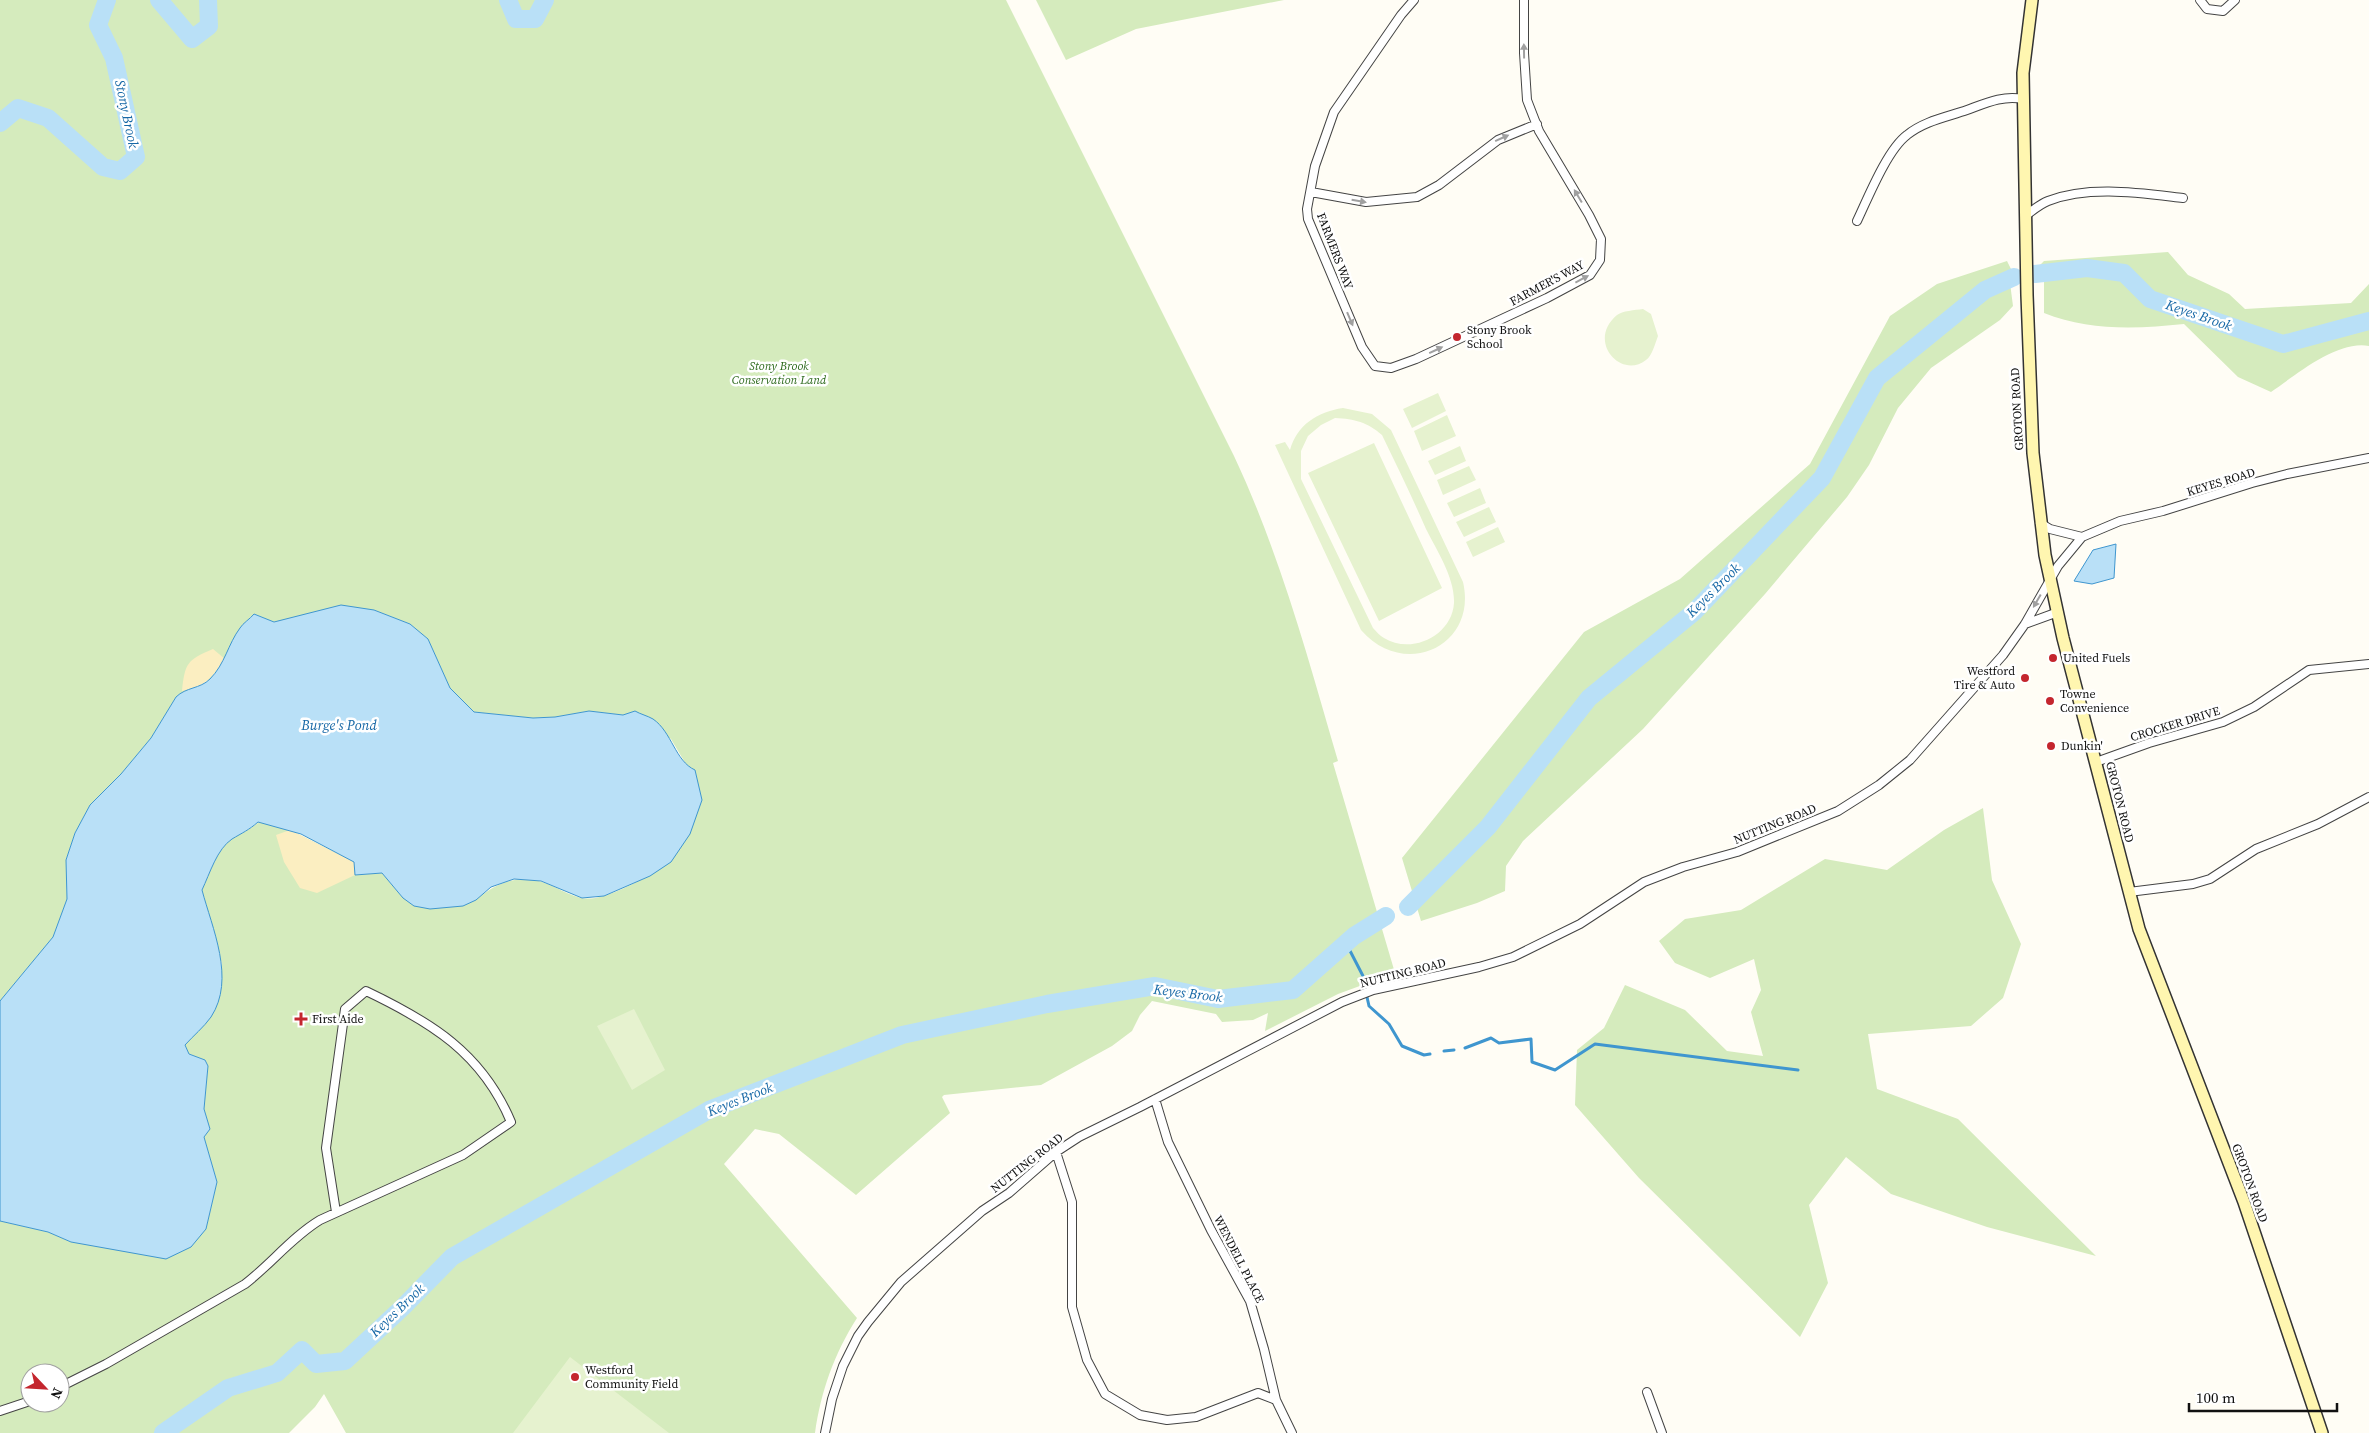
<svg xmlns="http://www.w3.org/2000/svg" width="2369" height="1433" font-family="'Source Serif 4',serif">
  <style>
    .green { fill: #d5ebbd; fill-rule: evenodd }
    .sand { fill: #fbeec1 }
    .pitch { fill: #e6f2cf; fill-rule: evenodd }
    .water { fill: #b9e0f7; stroke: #3f96cf }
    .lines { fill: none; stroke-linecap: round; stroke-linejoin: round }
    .stream { stroke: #3f96cf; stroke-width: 3 }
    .river { stroke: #b9e0f7; stroke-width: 18 }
    .street-casing { stroke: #444; stroke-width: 10 }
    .secondary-casing { stroke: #333; stroke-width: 14 }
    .street { stroke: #fff; stroke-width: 8 }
    .secondary { stroke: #fff6b0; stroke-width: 11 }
    .oneway { fill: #a0a0a0 }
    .poi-dot { fill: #c4262e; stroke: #fff; stroke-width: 2 }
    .labels { text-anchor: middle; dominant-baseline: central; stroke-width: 5; stroke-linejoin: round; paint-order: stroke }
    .street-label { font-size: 12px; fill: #111; stroke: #fff }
    .poi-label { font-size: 12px; fill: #111; stroke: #fff; text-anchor: start }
    .park-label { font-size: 12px; font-style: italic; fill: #2f6b1f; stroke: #fff }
    .water-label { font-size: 14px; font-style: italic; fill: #1768a6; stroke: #fff }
  </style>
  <rect width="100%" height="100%" fill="#fffdf5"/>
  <!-- green -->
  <path class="green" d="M 0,0 L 1006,0 L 1234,456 C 1280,554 1308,658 1338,761 L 1333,763 L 1395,973 L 1338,994 L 1265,1031 L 1268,1013 L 1253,1020 L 1222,1022 L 1216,1014 L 1152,1001 L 1140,1015 L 1132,1031 L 1112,1046 L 1041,1085 L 944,1095 L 942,1097 L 950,1113 L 856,1195 L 779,1134 L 755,1129 L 724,1164 L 857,1318 C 834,1354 821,1391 815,1433 L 346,1433 L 324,1394 L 315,1407 L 289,1433 L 0,1433 L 0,1221 L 48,1232 L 71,1242 L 121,1249 L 206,1229 L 217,1182 L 204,1137 L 210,1129 L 204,1109 L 208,1066 L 205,1060 L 189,1054 L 185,1045 L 211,1016 L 222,964 L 202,890 C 210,873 217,849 232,839 C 242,833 249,830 259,822 L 290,830 L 354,862 L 356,875 L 382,873 L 403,898 L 476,900 C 494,884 517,874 542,882 C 555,886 568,895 581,898 C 603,902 630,884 650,876 L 687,766 L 671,739 L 623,715 L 589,711 L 555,717 L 533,718 L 474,712 L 450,688 L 428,639 L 410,624 L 374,610 L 273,622 L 254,614 L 240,628 L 225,659 L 210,679 L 176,697 L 151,738 L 121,774 L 90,805 L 75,833 L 66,860 L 67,899 L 53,937 L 0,1001 ZM 30,1373 L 60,1373 L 60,1403 L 30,1403 Z
    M 1036,0 L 1284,0 L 1136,29 L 1066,60 Z
    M 2168,252 L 2188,275 L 2229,294 L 2245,309 L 2351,303 L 2369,284 L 2369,346 C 2337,340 2296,375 2271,392 L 2238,377 L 2184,324 C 2137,329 2088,331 2044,313 L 2044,282 L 2035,278 L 2035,270 L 2044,261 Z
    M 2007,261 L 2014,275 L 2010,283 L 2013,306 L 2000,320 L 1931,368 L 1898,408 L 1869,465 L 1847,497 L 1765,594 L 1643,729 L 1523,841 L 1506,866 L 1505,891 L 1477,903 L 1421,921 L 1402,858 L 1584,632 L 1680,579 L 1810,464 L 1890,316 L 1937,284 Z
    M 1983,808 L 1992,880 L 2021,944 L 2003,998 L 1971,1026 L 1868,1034 L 1877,1089 L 1958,1119 L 2096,1256 L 1987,1227 L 1891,1194 L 1846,1157 L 1809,1205 L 1828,1283 L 1800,1337 L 1639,1178 L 1575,1105 L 1577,1050 L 1604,1028 L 1625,985 L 1685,1010 L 1727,1051 L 1763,1056 L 1751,1012 L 1761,990 L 1754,959 L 1710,978 L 1675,963 L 1659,941 L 1685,919 L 1741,910 L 1825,859 L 1887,870 L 1944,830 Z"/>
  <!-- sand -->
  <path class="sand" d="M 213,649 L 225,659 C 209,680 208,685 182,691 C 185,663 187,660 213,649 Z
    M 290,830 L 354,862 L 355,875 L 317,893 L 300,888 L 284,862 L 276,835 Z"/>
  <!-- pitch -->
  <path class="pitch" d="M 1643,309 L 1651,314 L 1658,336 C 1655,344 1652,356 1646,360 C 1621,380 1586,341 1617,315 C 1622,311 1635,310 1643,309 Z
    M 1438,393 L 1446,411 L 1412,428 L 1403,409 Z
    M 1343,408 L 1372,414 L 1391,430 L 1463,582 C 1478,646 1404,680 1361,630 L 1275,445 L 1285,442 L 1290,450 C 1297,425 1317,412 1343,408 ZM 1335,418 C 1355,419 1367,422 1382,435 C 1397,466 1412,497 1426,529 C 1437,551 1455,578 1454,603 C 1452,636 1411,655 1384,638 C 1380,636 1376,631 1373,628 L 1301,479 L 1301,451 L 1308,436 L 1321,425 Z
    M 1447,415 L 1456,436 L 1422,451 L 1414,431 Z
    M 1374,443 L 1442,588 L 1379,621 L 1308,473 Z
    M 1460,446 L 1466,461 L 1435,475 L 1428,461 Z
    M 1469,466 L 1476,480 L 1443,495 L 1437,480 Z
    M 1480,488 L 1486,503 L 1454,517 L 1447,503 Z
    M 1489,507 L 1496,522 L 1464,537 L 1456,522 Z
    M 1498,527 L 1505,542 L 1473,557 L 1466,542 Z
    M 634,1009 L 665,1070 L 632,1090 L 597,1026 Z
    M 570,1357 L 669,1433 L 513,1433 Z"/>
  <!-- water -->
  <path class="water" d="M 2116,544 L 2114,578 L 2092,584 L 2074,581 L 2093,550 Z
    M 341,605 L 374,610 L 410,624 L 428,639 L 450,688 L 474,712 L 533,718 L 555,717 L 589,711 L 623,715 L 635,711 C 640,714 648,716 653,719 C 672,732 675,761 695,770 L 702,800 L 690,834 L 671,862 L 650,876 L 604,896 L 582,898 L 541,881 L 514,879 L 491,887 L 476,900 L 463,906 L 430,909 L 414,906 L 403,898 L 382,873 L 355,875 L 354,862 L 301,834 L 258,822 C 249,830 242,833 232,839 C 217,849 210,873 202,890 C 212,928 236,979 211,1017 C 204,1027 193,1036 185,1045 L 189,1054 L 205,1060 L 208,1066 L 204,1109 L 210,1129 L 204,1137 L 217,1182 L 206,1229 L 191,1247 L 166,1259 L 71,1242 L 48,1232 L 0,1221 L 0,1001 L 53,937 L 67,899 L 66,860 L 75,833 L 90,805 L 121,774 L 151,738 L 176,697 C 186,687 200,689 210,679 C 225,664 228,644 240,628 C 243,623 250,619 254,614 L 274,622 Z"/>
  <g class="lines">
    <!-- stream -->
    <path class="stream" d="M 1346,943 L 1363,976 L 1365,988
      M 1367,997 L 1369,1006 L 1389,1024 L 1402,1046 L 1424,1055 L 1430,1054
      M 1465,1048 L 1491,1038 L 1499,1043 L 1531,1039 L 1532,1062 L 1555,1070 L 1595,1044 L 1798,1070
      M 1444,1051 L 1454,1050"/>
    <!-- river -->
    <path class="river" d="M 159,0 L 192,39 L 209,26 L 208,0
      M 508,0 L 516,19 L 535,19 L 545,0
      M 0,123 L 18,108 L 48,118 L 103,167 L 120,171 L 136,157 L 114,58 L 98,25 L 107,0
      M 2035,274 L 2087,268 L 2124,273 L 2150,299 L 2283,344 L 2369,321
      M 1408,907 L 1488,827 L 1589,698 L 1694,612 L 1822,478 L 1877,378 L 1985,290 L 2014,277
      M 163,1433 L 228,1388 L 277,1373 L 302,1350 L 316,1364 L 345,1361 L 402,1308 L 452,1257 L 709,1110 L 902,1035 L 1047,1004 L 1155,986 L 1218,999 L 1293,990 L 1354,936 L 1386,916"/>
    <!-- street casing -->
    <g class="street-casing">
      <path id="street" d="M 1414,0 L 1401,15 L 1334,112 L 1315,166 L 1307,209 L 1308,219 L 1362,347 L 1375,366 L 1391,368 L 1416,359 L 1547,298 L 1590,275 L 1600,260 L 1601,239 L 1589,215 L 1539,131 L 1527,100 L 1524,53 L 1524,0
        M 2200,0 L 2207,9 L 2223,11 L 2235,0
        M 1311,192 L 1366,202 L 1417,197 L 1439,185 L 1498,140 L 1537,124
        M 2025,216 C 2032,211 2040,204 2048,201 C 2089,185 2140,193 2183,198
        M 1857,221 C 1868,198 1887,150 1907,135 C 1924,121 1947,117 1967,110 C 1986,103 2003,95 2023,99
        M 2040,523 L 2050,529 L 2082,537
        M 2025,624 L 2058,612
        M 2096,762 L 2149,743 L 2223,722 L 2254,707 L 2309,670 L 2369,664
        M 2129,892 L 2193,884 L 2210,879 L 2256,849 L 2318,824 L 2369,797
        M 1155,1099 L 1168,1142 L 1211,1230 L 1250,1301 L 1264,1349 L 1276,1400 L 1292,1433
        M 1056,1152 L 1072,1202 L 1072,1307 L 1087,1360 L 1105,1394 L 1140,1415 L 1167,1420 L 1196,1417 L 1258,1393 L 1276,1400
        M 60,1387 L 106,1364 L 245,1284 C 271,1264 292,1237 320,1220 L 463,1155 L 511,1122 C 482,1053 431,1022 366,991 L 345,1009 L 326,1148 L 336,1212
        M 1647,1392 L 1662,1433
        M 0,1411 L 30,1401
        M 825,1433 L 832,1399 L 843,1366 L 858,1336 L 868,1322 L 901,1282 L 982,1211 L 1009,1193 L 1056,1152 L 1079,1137 L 1140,1107 L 1342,1002 L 1373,990 L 1479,967 L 1513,957 L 1580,924 L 1644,882 L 1683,867 L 1737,852 L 1838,811 L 1879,785 L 1910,760 L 2003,655 L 2025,624 L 2058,566 L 2082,537 L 2120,521 L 2163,511 L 2252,483 L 2287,474 L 2369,458"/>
    </g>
    <!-- secondary casing -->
    <g class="secondary-casing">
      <path id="secondary" d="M 2032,0 L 2023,73 L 2027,295 L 2033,453 L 2045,555 L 2063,638 L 2139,929 L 2244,1202 L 2322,1433"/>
    </g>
    <!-- street -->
    <use href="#street" class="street"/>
    <!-- secondary -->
    <use href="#secondary" class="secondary"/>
  </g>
  <!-- one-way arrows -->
  <defs><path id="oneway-solid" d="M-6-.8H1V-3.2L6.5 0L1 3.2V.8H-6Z" transform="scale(1.25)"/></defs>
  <g class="oneway">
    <use href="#oneway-solid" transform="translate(1524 51) rotate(-91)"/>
    <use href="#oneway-solid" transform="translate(1502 138) rotate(-24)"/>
    <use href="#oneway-solid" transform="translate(1578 196) rotate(-121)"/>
    <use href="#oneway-solid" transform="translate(1359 201) rotate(10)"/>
    <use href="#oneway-solid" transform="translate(1582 279) rotate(-28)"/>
    <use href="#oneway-solid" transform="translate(1350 319) rotate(67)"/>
    <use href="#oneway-solid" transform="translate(1436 350) rotate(-25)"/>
    <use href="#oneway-solid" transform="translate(2037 601) rotate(120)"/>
  </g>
  <!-- markers -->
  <g class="poi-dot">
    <circle cx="1457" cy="337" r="5"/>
    <circle cx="2053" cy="658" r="5"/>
    <circle cx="2025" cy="678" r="5"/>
    <circle cx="2050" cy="701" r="5"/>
    <circle cx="2051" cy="746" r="5"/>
    <path d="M298.5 1011.5h5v5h5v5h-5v5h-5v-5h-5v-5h5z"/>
    <circle cx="575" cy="1377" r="5"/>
  </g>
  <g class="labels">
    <!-- street labels -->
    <g class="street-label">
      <text transform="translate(1335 251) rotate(69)">FARMERS WAY</text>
      <text transform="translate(1547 283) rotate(-28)">FARMER'S WAY</text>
      <text transform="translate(2017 409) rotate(-93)">GROTON ROAD</text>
      <text transform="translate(2221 482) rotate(-17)">KEYES ROAD</text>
      <text transform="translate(2175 724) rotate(-17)">CROCKER DRIVE</text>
      <text transform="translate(2120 802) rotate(76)">GROTON ROAD</text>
      <text transform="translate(1775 824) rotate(-22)">NUTTING ROAD</text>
      <text transform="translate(1403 973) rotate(-14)">NUTTING ROAD</text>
      <text transform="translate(1027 1163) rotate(-38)">NUTTING ROAD</text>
      <text transform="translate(2250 1183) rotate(70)">GROTON ROAD</text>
      <text transform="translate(1239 1259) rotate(63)">WENDELL PLACE</text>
    </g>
    <!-- poi labels -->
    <g class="poi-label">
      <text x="1467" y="330">Stony Brook<tspan x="1467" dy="14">School</tspan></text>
      <text x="2063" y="658">United Fuels</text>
      <text x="2015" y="671" text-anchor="end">Westford<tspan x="2015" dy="14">Tire &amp; Auto</tspan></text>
      <text x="2060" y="694">Towne<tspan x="2060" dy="14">Convenience</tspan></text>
      <text x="2061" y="746">Dunkin'</text>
      <text x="312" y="1019">First Aide</text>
      <text x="585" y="1370">Westford<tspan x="585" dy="14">Community Field</tspan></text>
    </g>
    <!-- park labels -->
    <g class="park-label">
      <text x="779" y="366">Stony Brook<tspan x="779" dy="14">Conservation Land</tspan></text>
    </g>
    <!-- water labels -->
    <g class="water-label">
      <text transform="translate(127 114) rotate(78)">Stony Brook</text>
      <text transform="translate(2199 315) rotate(19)">Keyes Brook</text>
      <text transform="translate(1713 590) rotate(-45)">Keyes Brook</text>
      <text x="339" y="725">Burge's Pond</text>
      <text transform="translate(1188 993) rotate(7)">Keyes Brook</text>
      <text transform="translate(740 1099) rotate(-22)">Keyes Brook</text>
      <text transform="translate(397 1310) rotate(-44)">Keyes Brook</text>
    </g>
  </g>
  <!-- north arrow -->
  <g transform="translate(45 1388) rotate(115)"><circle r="24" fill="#ffffff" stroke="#a0a0a0"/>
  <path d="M0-4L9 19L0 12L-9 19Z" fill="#c4262e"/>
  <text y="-8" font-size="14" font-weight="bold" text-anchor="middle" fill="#111111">N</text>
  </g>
  <!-- scale -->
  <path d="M2189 1403v8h148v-8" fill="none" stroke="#111111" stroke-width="2.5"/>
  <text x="2196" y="1403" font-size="15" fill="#111111" stroke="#ffffff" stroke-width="4" paint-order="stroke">100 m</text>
</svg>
